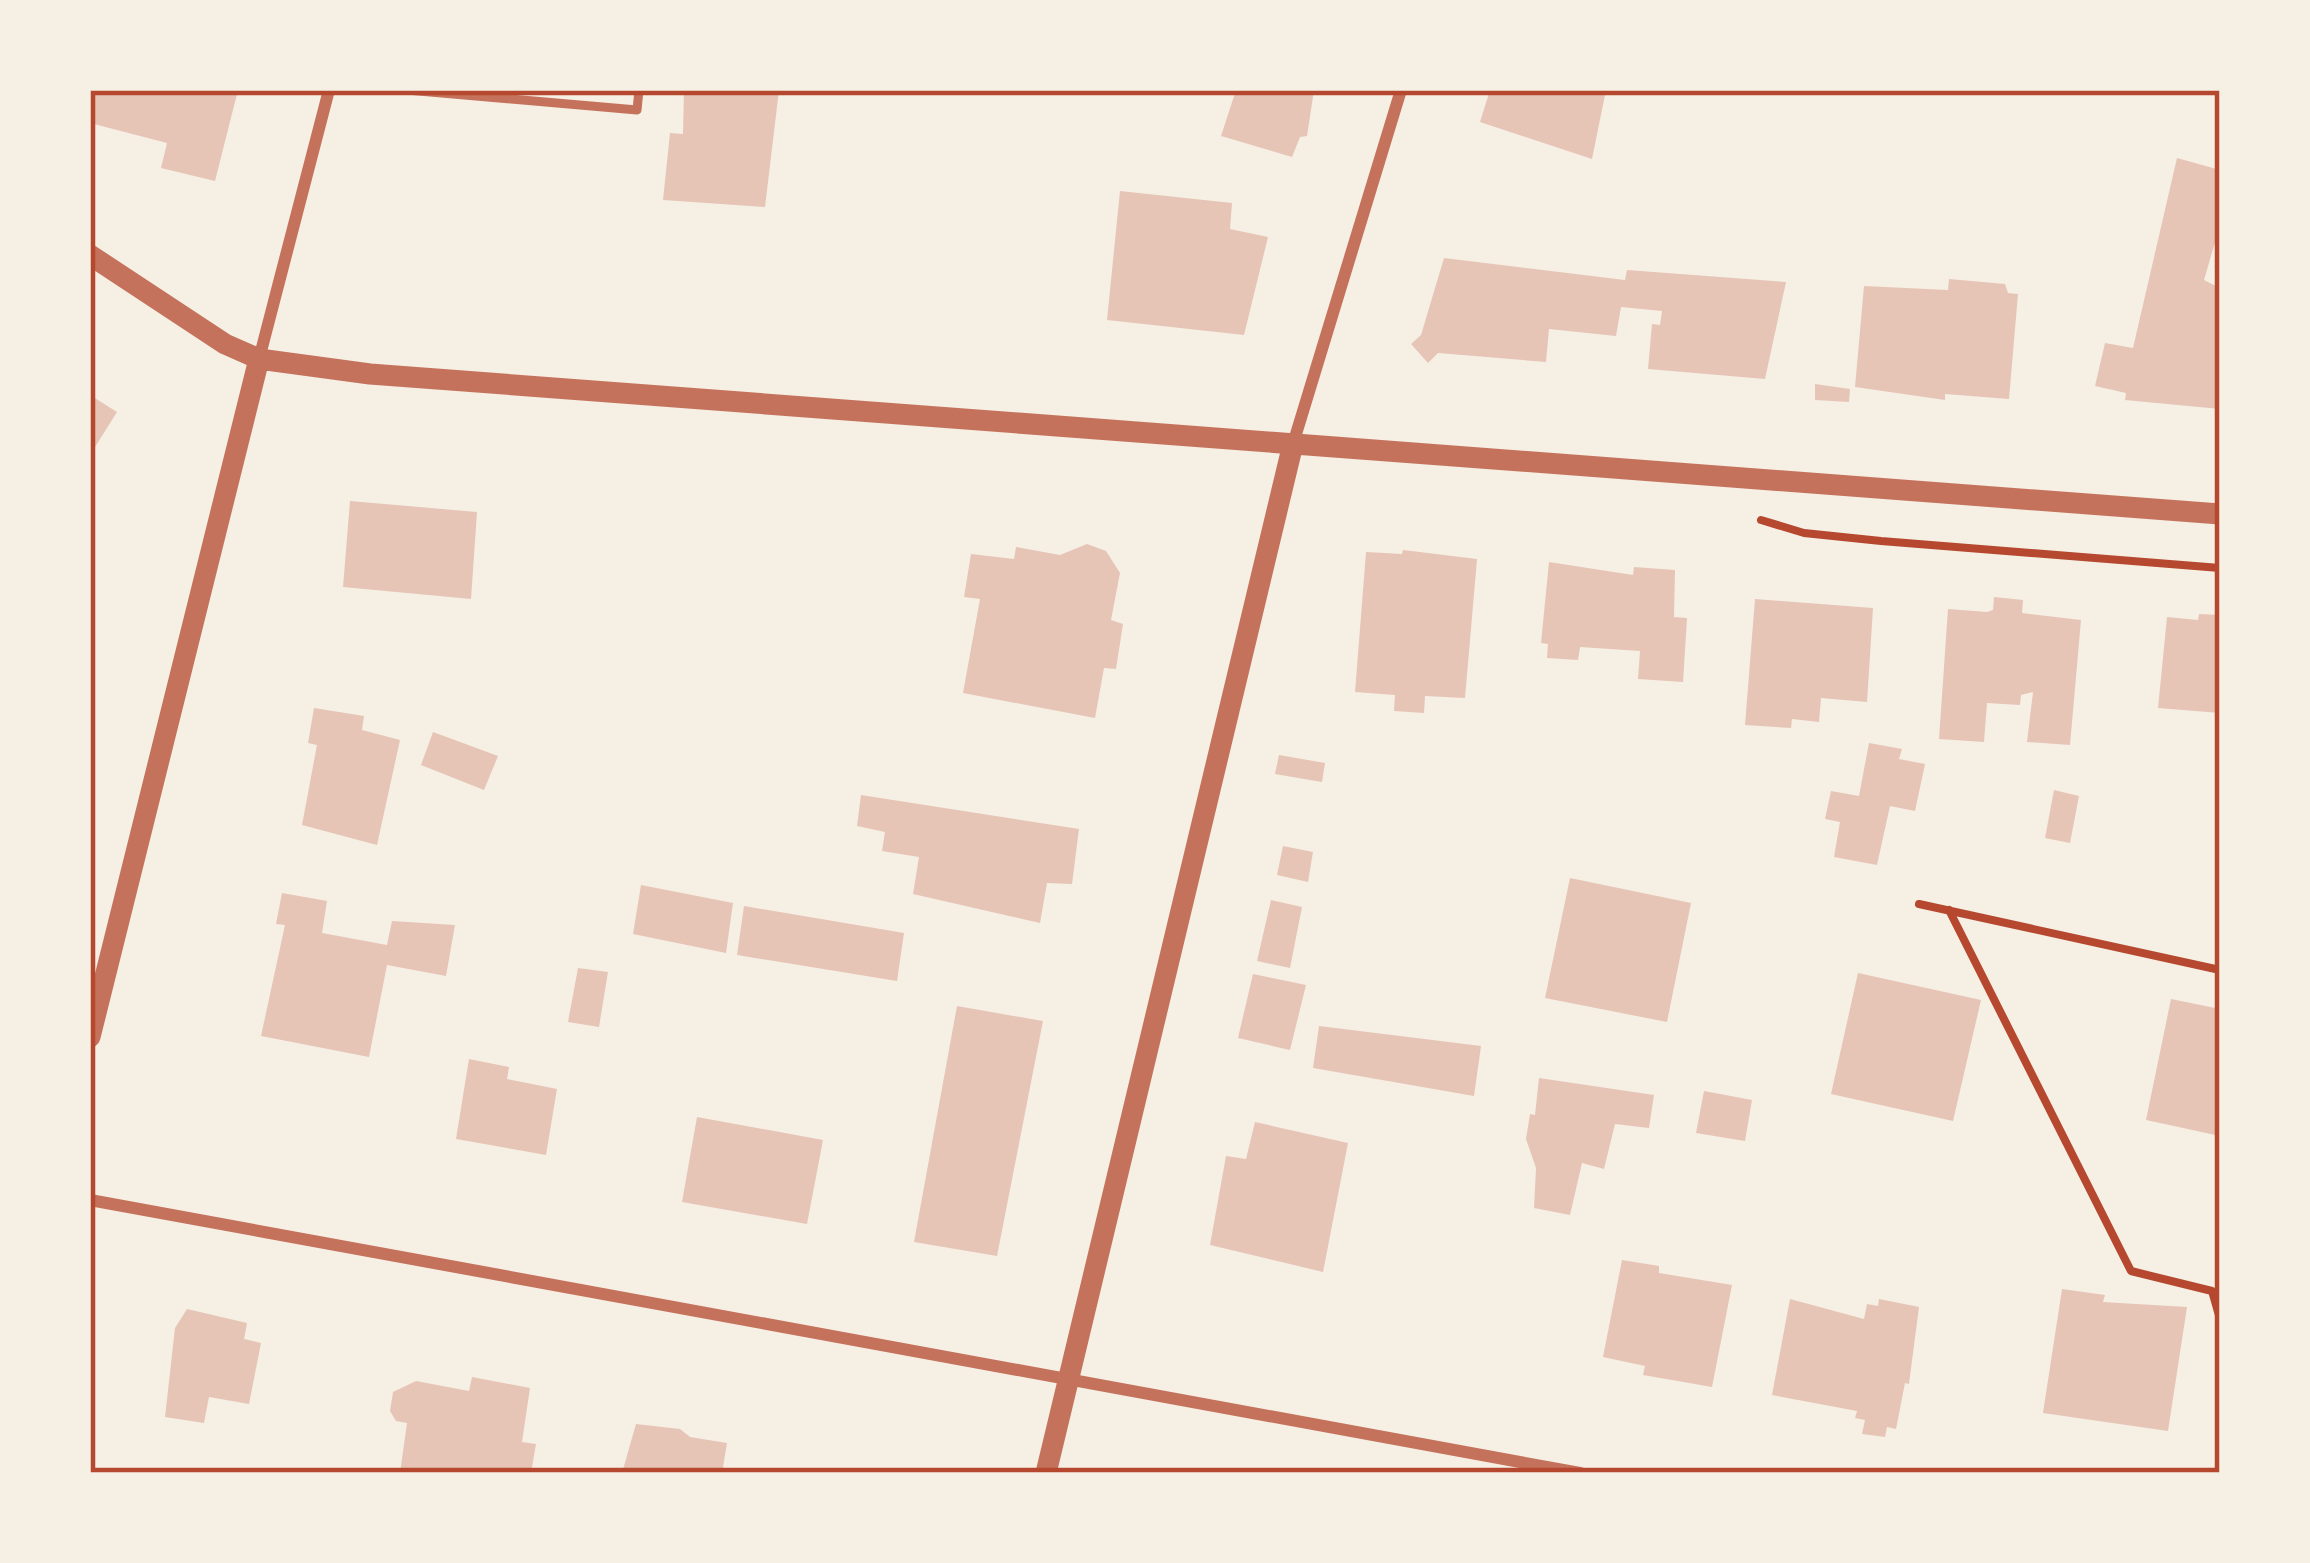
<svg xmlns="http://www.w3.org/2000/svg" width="2310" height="1563" font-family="'PT Sans Narrow',sans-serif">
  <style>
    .building { fill: #e6c5b7 }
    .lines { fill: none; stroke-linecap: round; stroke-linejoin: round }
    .path { stroke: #b5482f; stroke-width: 8 }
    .service { stroke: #c5725c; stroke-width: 9 }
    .minor { stroke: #c5725c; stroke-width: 12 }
    .tertiary { stroke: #c5725c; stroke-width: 21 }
    .neatline { fill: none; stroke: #b5482f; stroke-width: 4.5 }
  </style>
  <rect width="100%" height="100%" fill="#f6efe4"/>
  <!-- building -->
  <path class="building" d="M 90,90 L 238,90 L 215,181 L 161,168 L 167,143 L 90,123 Z
    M 684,90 L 779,90 L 765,207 L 663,200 L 670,133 L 683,134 Z
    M 1236,90 L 1314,90 L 1307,136 L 1300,137 L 1292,157 L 1221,136 Z
    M 1490,90 L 1606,90 L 1592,159 L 1480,122 Z
    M 2177,158 L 2220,170 L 2220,225 L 2204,280 L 2220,288 L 2220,409 L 2125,400 L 2126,393 L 2095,386 L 2105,343 L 2133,348 Z
    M 1120,191 L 1232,203 L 1230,229 L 1268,237 L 1244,335 L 1107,320 Z
    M 1444,258 L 1625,280 L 1627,270 L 1786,282 L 1765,379 L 1648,369 L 1652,324 L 1660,325 L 1662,311 L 1621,307 L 1616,336 L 1549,329 L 1546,362 L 1438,353 L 1428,363 L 1411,344 L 1421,335 Z
    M 1949,279 L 2005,284 L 2008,293 L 2018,294 L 2009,399 L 1945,394 L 1945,400 L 1855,387 L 1864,286 L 1948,290 Z
    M 1815,384 L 1850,389 L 1849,402 L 1815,400 Z
    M 90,395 L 117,412 L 90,455 Z
    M 350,501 L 477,512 L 471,599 L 343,587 Z
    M 1087,544 L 1106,551 L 1120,573 L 1111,620 L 1123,624 L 1116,669 L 1104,668 L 1095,718 L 963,693 L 980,599 L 964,597 L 971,554 L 1014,559 L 1016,547 L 1060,555 Z
    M 1403,550 L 1477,559 L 1465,698 L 1425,696 L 1424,713 L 1394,711 L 1395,695 L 1355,692 L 1366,552 L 1402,554 Z
    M 1549,562 L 1633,575 L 1634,567 L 1675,570 L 1674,617 L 1687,618 L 1683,682 L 1638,679 L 1640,651 L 1580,647 L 1578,660 L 1547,658 L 1548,644 L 1541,643 Z
    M 1994,597 L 2023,600 L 2022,613 L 2081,620 L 2070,745 L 2027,742 L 2033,692 L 2021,695 L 2020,705 L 1987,703 L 1984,742 L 1939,739 L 1948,609 L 1987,612 L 1993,610 Z
    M 1755,599 L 1873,608 L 1867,702 L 1821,698 L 1819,722 L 1792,719 L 1791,728 L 1745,725 Z
    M 2199,614 L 2220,615 L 2220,713 L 2158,708 L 2167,617 L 2198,620 Z
    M 314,708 L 364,716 L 362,730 L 400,740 L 377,845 L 302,825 L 317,745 L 308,743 Z
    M 433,732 L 498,756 L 484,790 L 421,765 Z
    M 1869,743 L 1902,749 L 1899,759 L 1925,764 L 1915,811 L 1890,806 L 1877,865 L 1834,857 L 1840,822 L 1825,819 L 1831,791 L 1859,796 Z
    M 1279,755 L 1325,763 L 1322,782 L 1275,774 Z
    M 2054,790 L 2079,796 L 2070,843 L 2045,838 Z
    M 861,795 L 1079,829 L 1072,884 L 1047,883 L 1040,923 L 913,894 L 919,857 L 882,851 L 885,832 L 857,826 Z
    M 1283,846 L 1313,852 L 1308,882 L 1277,875 Z
    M 1570,878 L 1691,903 L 1667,1022 L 1545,998 Z
    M 641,885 L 733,903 L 726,953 L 633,934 Z
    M 282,893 L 327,901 L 322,933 L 387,945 L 392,921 L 455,925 L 446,976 L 387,965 L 369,1057 L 261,1036 L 285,925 L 276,924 Z
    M 1271,900 L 1302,907 L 1290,968 L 1257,961 Z
    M 744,906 L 904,933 L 897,981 L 737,955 Z
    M 578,968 L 608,972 L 599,1027 L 568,1022 Z
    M 1858,973 L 1981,1000 L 1953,1121 L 1831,1094 Z
    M 1253,974 L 1306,985 L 1290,1050 L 1238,1038 Z
    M 2171,999 L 2220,1009 L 2220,1136 L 2146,1120 Z
    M 957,1006 L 1043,1021 L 997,1256 L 914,1242 Z
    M 1319,1026 L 1481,1046 L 1474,1096 L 1313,1068 Z
    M 469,1059 L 509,1067 L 507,1079 L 557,1089 L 546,1155 L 456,1139 Z
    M 1539,1078 L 1654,1095 L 1649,1128 L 1615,1124 L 1604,1169 L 1582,1163 L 1570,1215 L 1534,1208 L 1536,1168 L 1526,1139 L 1530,1114 L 1535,1115 Z
    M 1704,1091 L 1752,1100 L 1745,1141 L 1696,1133 Z
    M 697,1117 L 823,1140 L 807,1224 L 682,1202 Z
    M 1255,1122 L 1348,1143 L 1323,1272 L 1210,1245 L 1226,1156 L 1246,1159 Z
    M 1622,1260 L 1659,1266 L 1659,1273 L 1732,1285 L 1712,1387 L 1643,1375 L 1645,1366 L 1603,1357 Z
    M 2062,1289 L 2105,1295 L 2103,1302 L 2187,1307 L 2168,1431 L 2043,1413 Z
    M 1790,1299 L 1864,1319 L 1867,1304 L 1878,1306 L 1879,1299 L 1919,1307 L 1909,1384 L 1905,1383 L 1896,1429 L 1887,1427 L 1885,1437 L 1862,1434 L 1865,1420 L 1855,1418 L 1857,1411 L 1772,1395 Z
    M 187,1309 L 247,1323 L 244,1339 L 261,1343 L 249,1404 L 209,1397 L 204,1423 L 165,1417 L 175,1328 Z
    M 472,1377 L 530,1388 L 522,1442 L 536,1444 L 531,1473 L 400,1473 L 407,1423 L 396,1421 L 390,1411 L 393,1392 L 416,1381 L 469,1391 Z
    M 636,1424 L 680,1429 L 690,1437 L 727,1443 L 722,1473 L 622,1473 Z"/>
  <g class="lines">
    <!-- path -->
    <path class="path" d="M 1761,520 L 1804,533 L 1881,541 L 2220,568
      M 1919,904 L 2220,970
      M 1949,910 L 2131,1271 L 2212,1291 L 2220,1319"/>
    <!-- service -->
    <path class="service" d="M 407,90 L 637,110 L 639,90"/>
    <!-- minor -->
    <path class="minor" d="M 259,359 L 329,90
      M 1293,444 L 1401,90
      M 90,1200 L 1580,1473"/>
    <!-- tertiary -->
    <path class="tertiary" d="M 90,255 L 225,344 L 259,359 L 370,374 L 2220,514
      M 90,1037 L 259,359
      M 1046,1473 L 1293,444"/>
  </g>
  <!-- border -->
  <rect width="2310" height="1563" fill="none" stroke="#f6efe4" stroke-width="186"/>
  <rect x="93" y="93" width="2124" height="1377" class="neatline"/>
</svg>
